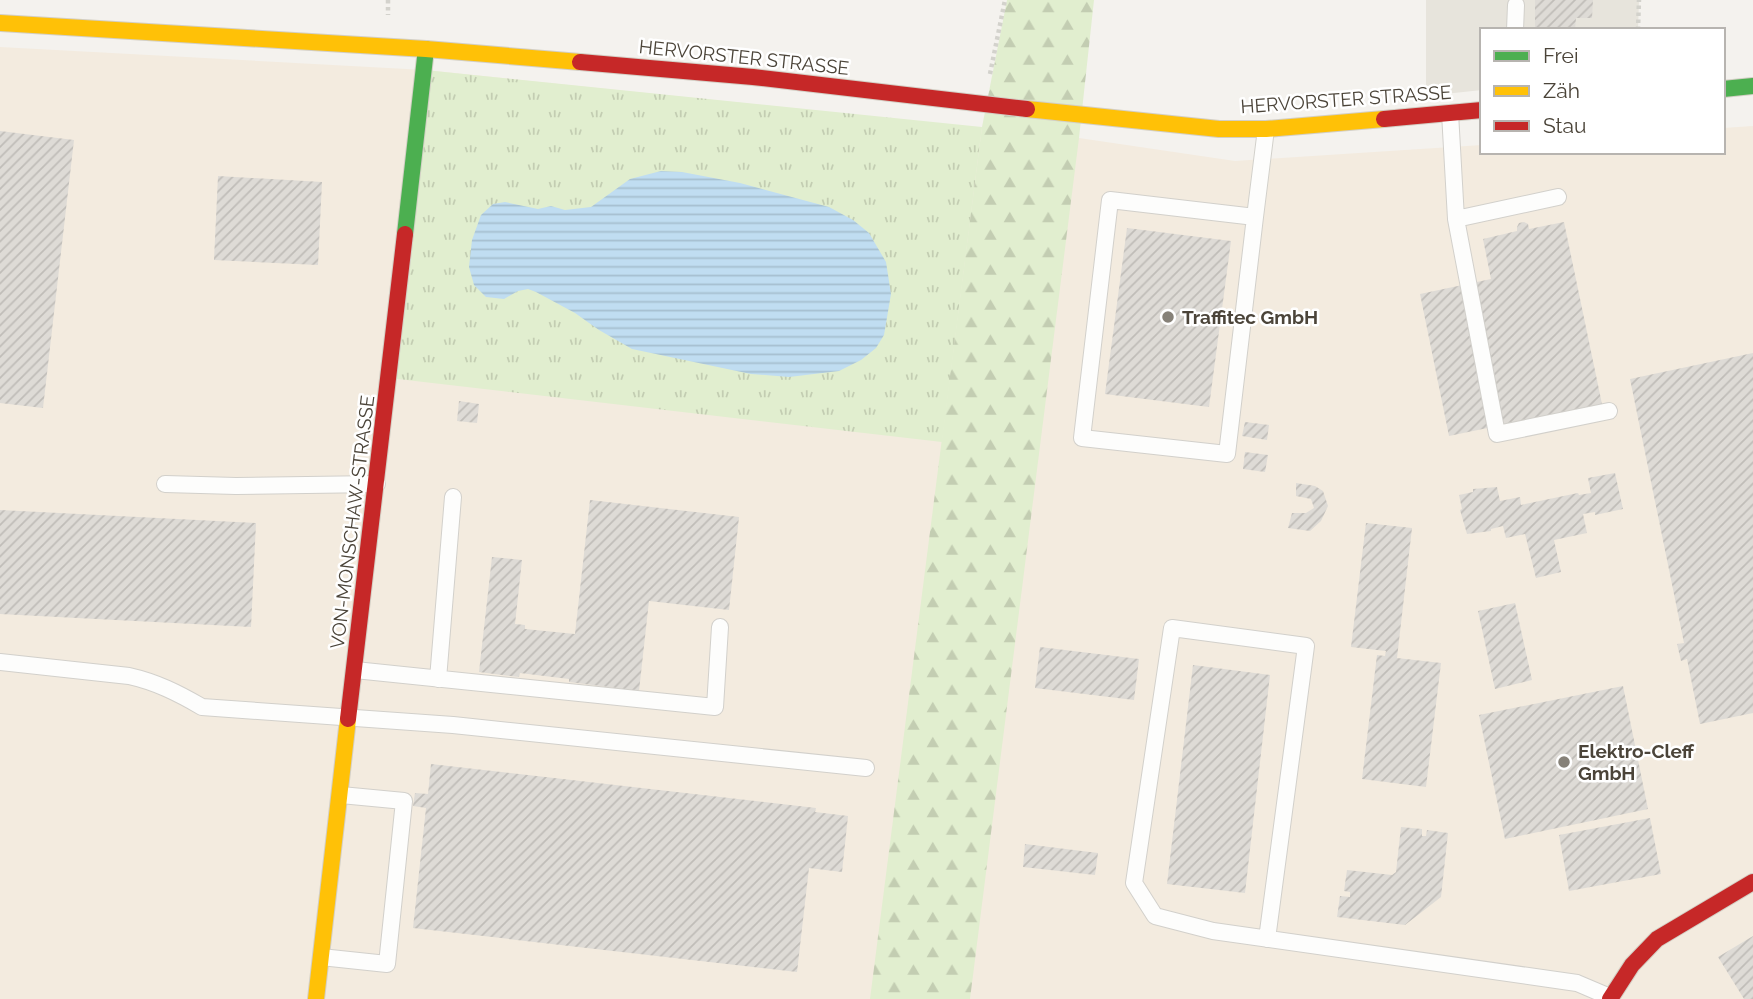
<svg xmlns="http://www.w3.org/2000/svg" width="1753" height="999" font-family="Raleway,sans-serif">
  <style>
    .residential { fill: #e7e4dc }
    .commercial { fill: #f3ebdf }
    .grass { fill: url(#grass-tufts) }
    .forest { fill: url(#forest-firs) }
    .water { fill: url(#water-rules) }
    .building { fill: url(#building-hatch) }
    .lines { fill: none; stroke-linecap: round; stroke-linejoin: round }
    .lane-casing { stroke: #d2d0cb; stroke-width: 18 }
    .fast-casing { stroke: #d3cfc5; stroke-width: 18 }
    .slow-casing { stroke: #d3cfc5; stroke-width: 18 }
    .jam-casing { stroke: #d3cfc5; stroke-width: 18 }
    .path { stroke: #d3d2cc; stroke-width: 4.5; stroke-dasharray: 3.5 3.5; stroke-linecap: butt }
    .lane { stroke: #fdfdfc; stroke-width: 16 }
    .fast { stroke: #4caf50; stroke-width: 16 }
    .slow { stroke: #ffc107; stroke-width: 16 }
    .jam { stroke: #c62828; stroke-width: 16 }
    .poi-dot { fill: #868178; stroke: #fff; stroke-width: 2.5 }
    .labels { text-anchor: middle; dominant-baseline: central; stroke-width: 5; stroke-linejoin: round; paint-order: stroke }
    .street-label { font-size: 19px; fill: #4b4439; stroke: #fff }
    .poi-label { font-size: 19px; font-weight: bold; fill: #4b4439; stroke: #fff; text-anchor: start }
  </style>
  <defs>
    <pattern id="grass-tufts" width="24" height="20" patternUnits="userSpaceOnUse" patternTransform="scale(1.75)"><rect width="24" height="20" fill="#e1eecf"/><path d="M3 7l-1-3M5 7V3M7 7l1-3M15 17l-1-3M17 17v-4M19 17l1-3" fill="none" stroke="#c3cdb2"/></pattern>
    <pattern id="forest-firs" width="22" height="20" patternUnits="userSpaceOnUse" patternTransform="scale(1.75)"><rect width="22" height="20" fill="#e1eecf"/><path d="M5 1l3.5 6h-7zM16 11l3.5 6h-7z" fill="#c3cdb2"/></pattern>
    <pattern id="water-rules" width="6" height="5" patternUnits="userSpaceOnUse" patternTransform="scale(1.75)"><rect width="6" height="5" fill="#c0ddf1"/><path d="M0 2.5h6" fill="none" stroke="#a6bfcf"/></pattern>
    <pattern id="building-hatch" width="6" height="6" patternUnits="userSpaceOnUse" patternTransform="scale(1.75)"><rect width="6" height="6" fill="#dedbd6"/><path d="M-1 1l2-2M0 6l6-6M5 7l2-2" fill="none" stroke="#c0bdb8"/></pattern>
  </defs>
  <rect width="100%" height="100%" fill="#f4f2ee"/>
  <!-- residential -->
  <path class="residential" d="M 1426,0 L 1639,0 L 1638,30 L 1482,30 L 1482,90 L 1426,96 Z"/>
  <!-- commercial -->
  <path class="commercial" d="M 0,47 L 425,70 L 1079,138 L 1235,161 L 1482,145 L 1482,152 L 1723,152 L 1723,128 L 1753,126 L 1753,999 L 0,999 Z"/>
  <!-- grass -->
  <path class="grass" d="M 425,70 L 982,127 L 942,442 L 389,378 Z"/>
  <!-- forest -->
  <path class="forest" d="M 1007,0 L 1094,0 L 1079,138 L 970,999 L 870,999 L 982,127 Z"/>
  <!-- water -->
  <path class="water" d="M 661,171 L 682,172 L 740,183 L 829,207 L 853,220 L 869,233 L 886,262 L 891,294 L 884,335 L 876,348 L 861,360 L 839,371 L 789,377 L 751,374 L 632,349 L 599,330 L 575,313 L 536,292 L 528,289 L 518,291 L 504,299 L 486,297 L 474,285 L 469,267 L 472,240 L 481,215 L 493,204 L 505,202 L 538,209 L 551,206 L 565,210 L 591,207 L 630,179 Z"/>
  <!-- building -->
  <path class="building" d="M 1535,0 L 1593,0 L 1592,18 L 1576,18 L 1575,30 L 1535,30 Z
    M 0,131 L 74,140 L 43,408 L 0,403 Z
    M 218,176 L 322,182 L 318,265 L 214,260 Z
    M 1524,222 L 1528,224 L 1529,229 L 1564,222 L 1602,404 L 1449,436 L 1420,294 L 1491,279 L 1483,239 L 1517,231 L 1517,227 L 1519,223 Z
    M 1127,228 L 1231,241 L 1209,407 L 1105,394 Z
    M 1753,353 L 1753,713 L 1700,724 L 1687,659 L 1681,661 L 1677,644 L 1684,643 L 1630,379 Z
    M 459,401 L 479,404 L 477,423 L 457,421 Z
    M 1245,422 L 1269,425 L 1267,440 L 1242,436 Z
    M 1245,452 L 1268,455 L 1265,472 L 1243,469 Z
    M 1615,473 L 1623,509 L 1595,515 L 1595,512 L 1583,514 L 1587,533 L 1554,540 L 1561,572 L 1536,578 L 1525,534 L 1506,538 L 1503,526 L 1491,529 L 1491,531 L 1467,534 L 1460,510 L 1462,509 L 1459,495 L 1473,492 L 1473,489 L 1497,487 L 1500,501 L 1520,497 L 1521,505 L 1578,493 L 1579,495 L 1591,493 L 1588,478 Z
    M 1296,483 L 1315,486 L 1323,491 L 1328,506 L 1321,521 L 1310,531 L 1288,528 L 1292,513 L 1306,513 L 1314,508 L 1311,499 L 1296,496 Z
    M 590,500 L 739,517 L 729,610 L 649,601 L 639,691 L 569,682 L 569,679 L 520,673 L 519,677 L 479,672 L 492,557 L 522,560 L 515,624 L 525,625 L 525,629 L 575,634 Z
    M 0,510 L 256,523 L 251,627 L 0,614 Z
    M 1366,523 L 1412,528 L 1397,658 L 1441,663 L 1426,787 L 1362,779 L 1377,655 L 1385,656 L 1386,651 L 1351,647 Z
    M 1515,603 L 1532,680 L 1495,689 L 1478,611 Z
    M 1040,647 L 1139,659 L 1134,700 L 1035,688 Z
    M 1193,665 L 1270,675 L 1245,893 L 1167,884 Z
    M 1623,686 L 1648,809 L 1505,839 L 1479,715 Z
    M 431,764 L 816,808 L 815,812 L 848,816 L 842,872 L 809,868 L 797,972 L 413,928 L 426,808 L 413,806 L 415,793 L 428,794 Z
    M 1650,818 L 1661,874 L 1569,891 L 1559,835 Z
    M 1401,827 L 1422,829 L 1422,836 L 1426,836 L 1427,830 L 1448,833 L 1441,897 L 1405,925 L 1337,917 L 1340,896 L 1350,897 L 1350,892 L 1344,891 L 1347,870 L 1392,875 L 1396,872 Z
    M 1025,844 L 1098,853 L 1095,875 L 1023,867 Z
    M 1753,936 L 1753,999 L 1744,999 L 1718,957 Z"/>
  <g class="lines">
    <!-- lane casing -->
    <g class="lane-casing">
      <path id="lane" d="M 1515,30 L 1516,5
        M 1450,113 L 1456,219 L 1497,434 L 1609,411
        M 1110,200 L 1255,217 L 1227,454 L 1082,438 Z
        M 1255,217 L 1266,129
        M 1456,219 L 1558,197
        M 165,484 L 236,486 L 377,484
        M 0,662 L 129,676 C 156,682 178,693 202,707 L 453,725 L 866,768
        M 355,670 L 715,707 L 720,627
        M 438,679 L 453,497
        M 1267,939 L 1306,646 L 1172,628 L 1134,883 L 1155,916 L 1213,931 L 1577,983 L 1610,997
        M 321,957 L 387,964 L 404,801 L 341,795"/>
    </g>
    <!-- fast casing -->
    <g class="fast-casing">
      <path id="fast" d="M 1723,89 L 1753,86
        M 405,234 L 426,49"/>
    </g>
    <!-- slow casing -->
    <g class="slow-casing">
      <path id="slow" d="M 0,23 L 426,49 L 580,62
        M 1027,109 L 1219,129 L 1266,129 L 1384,119
        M 316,999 L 348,719"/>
    </g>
    <!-- jam casing -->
    <g class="jam-casing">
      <path id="jam" d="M 580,62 L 753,77 L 1027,109
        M 1384,119 L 1482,110
        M 348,719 L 405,234
        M 1610,999 L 1632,965 L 1657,939 L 1753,882"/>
    </g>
    <!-- path -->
    <path class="path" d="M 388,0 L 388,15
      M 1638,30 L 1639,0
      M 990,74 L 1005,0"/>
    <!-- lane -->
    <use href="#lane" class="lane"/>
    <!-- fast -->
    <use href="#fast" class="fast"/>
    <!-- slow -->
    <use href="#slow" class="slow"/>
    <!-- jam -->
    <use href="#jam" class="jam"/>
  </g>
  <!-- markers -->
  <g class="poi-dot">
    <circle cx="1168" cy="317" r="7"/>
    <circle cx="1564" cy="762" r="7"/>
  </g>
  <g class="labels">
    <!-- street labels -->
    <g class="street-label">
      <text transform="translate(744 57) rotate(6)">HERVORSTER STRASSE</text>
      <text transform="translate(1346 99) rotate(-4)">HERVORSTER STRASSE</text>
      <text transform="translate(352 522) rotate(-83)">VON-MONSCHAW-STRASSE</text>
    </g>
    <!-- poi labels -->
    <g class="poi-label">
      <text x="1182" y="317">Traffitec GmbH</text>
      <text x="1578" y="751">Elektro-Cleff<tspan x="1578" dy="22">GmbH</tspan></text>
    </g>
  </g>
  <!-- legend -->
  <rect x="1480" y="28" width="245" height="126" fill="#ffffff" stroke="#b7b4b0" stroke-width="2"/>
  <rect x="1494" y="51" width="35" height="10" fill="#4caf50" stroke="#b7b4b0" stroke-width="2"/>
  <text x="1543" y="63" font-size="21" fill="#4b4439">Frei</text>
  <rect x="1494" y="86" width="35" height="10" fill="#ffc107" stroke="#b7b4b0" stroke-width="2"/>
  <text x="1543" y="98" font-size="21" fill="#4b4439">Zäh</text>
  <rect x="1494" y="121" width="35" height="10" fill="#c62828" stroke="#b7b4b0" stroke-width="2"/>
  <text x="1543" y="133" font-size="21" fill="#4b4439">Stau</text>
</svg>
